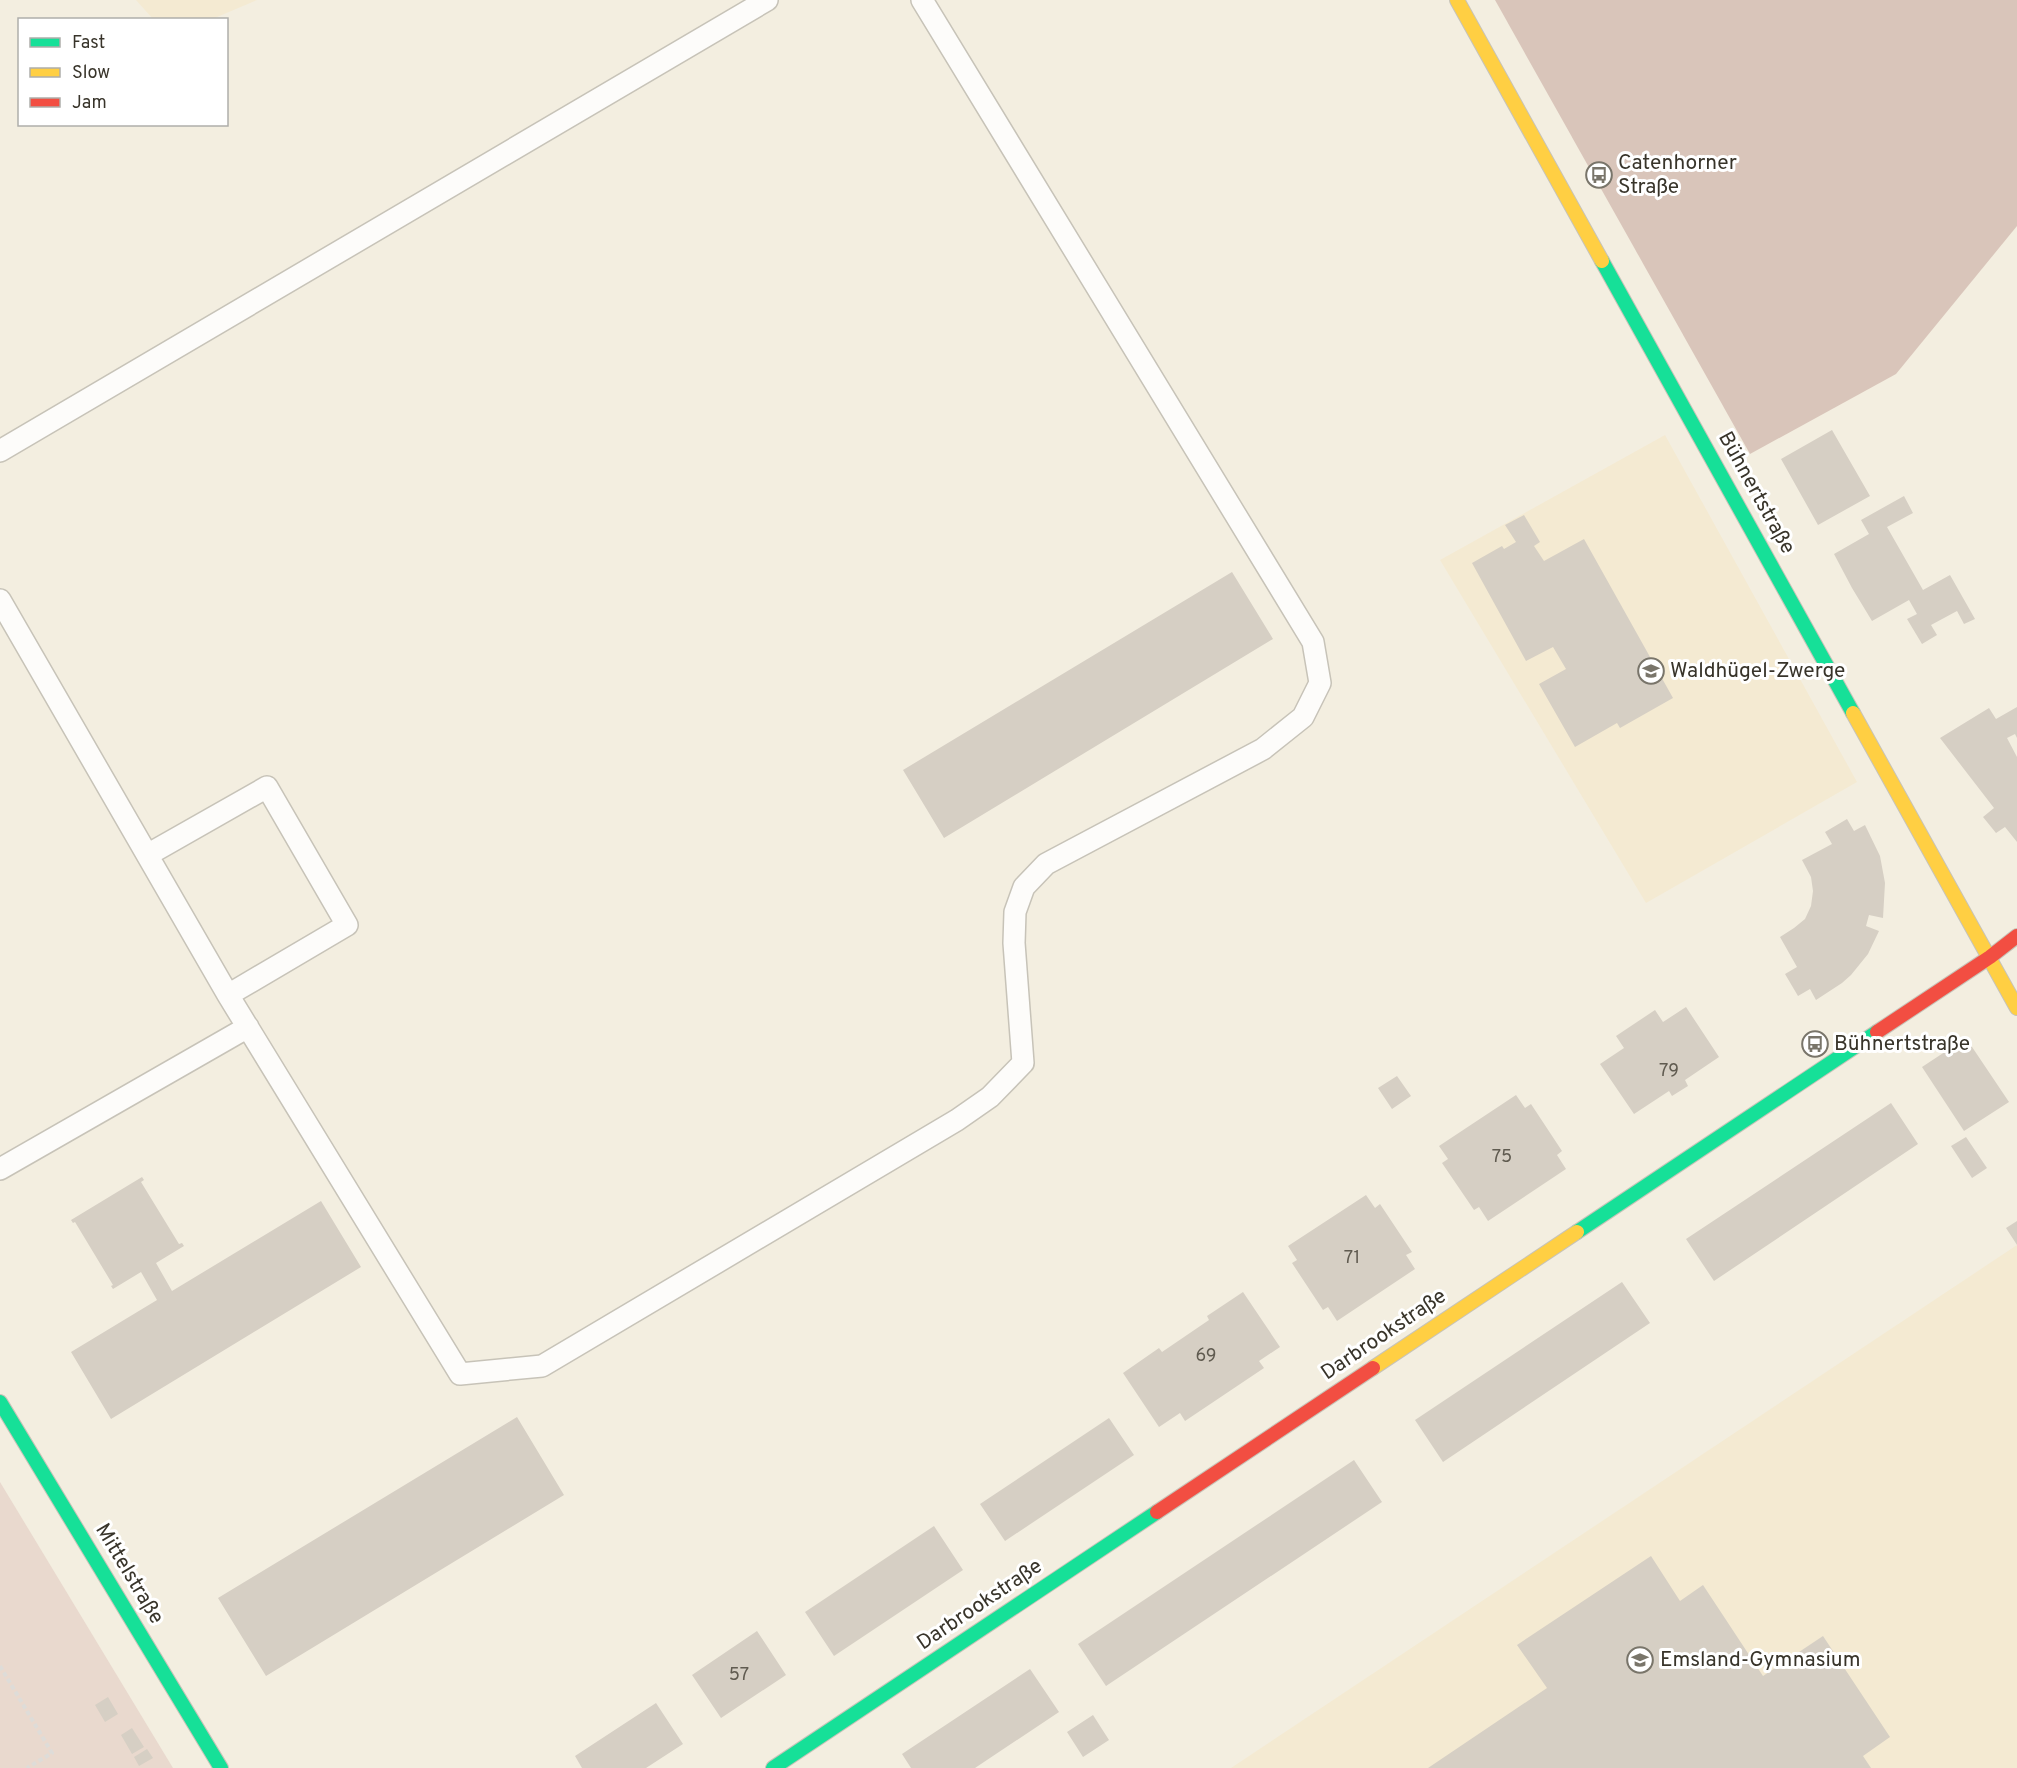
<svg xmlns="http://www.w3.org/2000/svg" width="2017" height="1768" font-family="Overpass,sans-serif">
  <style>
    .built { fill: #f4ead2 }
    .green { fill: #e9d9ce }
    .forest { fill: #d9c5ba }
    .building { fill: #d6cfc4 }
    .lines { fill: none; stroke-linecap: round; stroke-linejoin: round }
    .lane-casing { stroke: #c7c3b8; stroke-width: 24 }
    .fast-casing { stroke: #c7c3b8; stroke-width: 16 }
    .slow-casing { stroke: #c7c3b8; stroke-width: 16 }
    .jam-casing { stroke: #c7c3b8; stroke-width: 16 }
    .path { stroke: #dedcd8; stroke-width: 4; stroke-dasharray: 4.5 3; stroke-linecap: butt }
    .lane { stroke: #fdfcfa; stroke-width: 21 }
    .fast { stroke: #16e098; stroke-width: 14 }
    .slow { stroke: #ffcf43; stroke-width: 14 }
    .jam { stroke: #f24e42; stroke-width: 14 }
    .labels { text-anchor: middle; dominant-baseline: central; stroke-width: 6; stroke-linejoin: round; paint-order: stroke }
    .number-label { font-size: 18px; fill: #605b50 }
    .poi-label { font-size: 21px; fill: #38342a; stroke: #fff; text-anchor: start }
    .street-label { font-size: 21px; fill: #38342a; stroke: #fff }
  </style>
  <rect width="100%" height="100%" fill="#f3eee0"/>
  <!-- built -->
  <path class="built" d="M 136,0 L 257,0 L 210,20 L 153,19 Z
    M 1665,435 L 1857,782 L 1646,903 L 1440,560 Z
    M 2017,1245 L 2017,1768 L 1231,1768 Z"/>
  <!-- green -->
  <path class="green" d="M 0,1482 L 173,1768 L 0,1768 Z"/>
  <!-- forest -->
  <path class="forest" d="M 1495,0 L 2017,0 L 2017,226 L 1896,374 L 1750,454 Z"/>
  <!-- building -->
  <path class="building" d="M 1832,430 L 1870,496 L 1818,525 L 1781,459 Z
    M 1904,496 L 1913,513 L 1887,527 L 1923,590 L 1950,575 L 1975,619 L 1964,624 L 1957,611 L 1931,625 L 1937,635 L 1922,644 L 1907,619 L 1917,614 L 1909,600 L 1872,621 L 1852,588 L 1834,554 L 1869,534 L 1861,520 Z
    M 1524,515 L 1540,542 L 1534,546 L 1544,561 L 1584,539 L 1673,698 L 1620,728 L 1617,723 L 1575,747 L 1539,684 L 1566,669 L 1553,647 L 1526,661 L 1472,563 L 1502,546 L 1504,549 L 1516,542 L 1505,525 Z
    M 1232,572 L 1273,639 L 944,838 L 903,770 Z
    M 2017,707 L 2017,738 L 2015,734 L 2007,738 L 2017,757 L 2017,842 L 2005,827 L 1996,833 L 1983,817 L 1994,808 L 1940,738 L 1989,708 L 1996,719 Z
    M 1847,819 L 1854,831 L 1865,825 L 1880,856 L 1885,883 L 1883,918 L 1869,915 L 1866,926 L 1879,931 L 1868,954 L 1851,975 L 1842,983 L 1816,1000 L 1810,989 L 1798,996 L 1785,974 L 1797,967 L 1780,937 L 1794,928 L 1805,919 L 1811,906 L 1813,891 L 1811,877 L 1802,860 L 1832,844 L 1825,832 Z
    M 1686,1007 L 1719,1057 L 1685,1080 L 1688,1086 L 1672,1096 L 1669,1091 L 1634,1114 L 1600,1064 L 1624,1048 L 1616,1036 L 1655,1010 L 1663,1022 Z
    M 1966,1038 L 2009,1102 L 1964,1131 L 1922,1067 Z
    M 1397,1076 L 1411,1096 L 1392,1109 L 1378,1088 Z
    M 1516,1095 L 1525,1108 L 1531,1104 L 1562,1151 L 1557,1155 L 1566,1169 L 1488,1221 L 1479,1207 L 1474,1210 L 1442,1163 L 1448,1159 L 1439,1146 Z
    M 1891,1103 L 1918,1144 L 1714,1281 L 1686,1239 Z
    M 1966,1137 L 1987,1168 L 1972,1178 L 1951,1146 Z
    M 142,1177 L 144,1180 L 141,1182 L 179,1244 L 182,1243 L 184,1246 L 156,1263 L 172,1291 L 321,1201 L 361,1267 L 111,1419 L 71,1352 L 157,1300 L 141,1272 L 113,1289 L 111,1286 L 113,1285 L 75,1222 L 73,1223 L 71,1220 Z
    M 1366,1195 L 1375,1208 L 1380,1204 L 1412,1252 L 1406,1255 L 1415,1269 L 1337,1321 L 1328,1307 L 1323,1310 L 1292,1263 L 1297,1260 L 1288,1246 Z
    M 2017,1221 L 2017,1245 L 2006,1228 Z
    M 1622,1282 L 1650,1323 L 1443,1462 L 1415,1420 Z
    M 1243,1292 L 1280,1347 L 1259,1361 L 1264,1368 L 1185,1421 L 1180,1413 L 1159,1427 L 1123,1373 L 1159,1348 L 1162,1352 L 1209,1320 L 1207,1316 Z
    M 517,1417 L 564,1495 L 266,1676 L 218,1598 Z
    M 1109,1418 L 1134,1455 L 1005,1541 L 980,1504 Z
    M 1354,1460 L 1382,1502 L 1106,1686 L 1078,1644 Z
    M 934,1526 L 963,1570 L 834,1656 L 805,1612 Z
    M 1651,1556 L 1680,1601 L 1703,1585 L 1763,1676 L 1823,1636 L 1890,1737 L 1863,1756 L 1871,1768 L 1428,1768 L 1547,1688 L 1517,1645 Z
    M 757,1631 L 786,1675 L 721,1718 L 692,1675 Z
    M 1030,1669 L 1059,1712 L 975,1768 L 911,1768 L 902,1754 Z
    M 108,1697 L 118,1714 L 105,1722 L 95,1705 Z
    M 656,1703 L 683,1744 L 646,1768 L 582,1768 L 575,1756 Z
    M 1093,1715 L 1109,1740 L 1083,1757 L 1067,1732 Z
    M 132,1728 L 144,1747 L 132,1754 L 121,1735 Z
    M 147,1749 L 153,1758 L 139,1766 L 134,1757 Z"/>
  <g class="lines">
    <!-- lane casing -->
    <g class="lane-casing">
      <path id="lane" d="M 0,451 L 767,0
        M 0,600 L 228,995 L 347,925 L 267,787 L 149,854
        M 228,995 L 460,1374 L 542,1366 L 957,1120 L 990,1097 L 1023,1063 L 1014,943 L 1015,912 L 1024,887 L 1046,864 L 1263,749 L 1303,717 L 1320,683 L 1313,642 L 922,0
        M 0,1169 L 248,1027"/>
    </g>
    <!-- fast casing -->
    <g class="fast-casing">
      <path id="fast" d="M 1602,261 L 1853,713
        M 1577,1232 L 1877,1032
        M 0,1402 L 221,1768
        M 773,1768 L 1157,1512"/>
    </g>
    <!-- slow casing -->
    <g class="slow-casing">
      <path id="slow" d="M 1457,0 L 1602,261
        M 1853,713 L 2017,1008
        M 1373,1368 L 1577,1232"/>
    </g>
    <!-- jam casing -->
    <g class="jam-casing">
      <path id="jam" d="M 1877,1032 L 1990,957 L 2017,936
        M 1157,1512 L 1373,1368"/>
    </g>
    <!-- path -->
    <path class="path" d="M 0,1666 L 52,1753 L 27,1768"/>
    <!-- lane -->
    <use href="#lane" class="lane"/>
    <!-- fast -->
    <use href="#fast" class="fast"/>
    <!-- slow -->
    <use href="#slow" class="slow"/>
    <!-- jam -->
    <use href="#jam" class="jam"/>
  </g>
  <!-- icons -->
  <defs>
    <g id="bus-ring" transform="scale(1.35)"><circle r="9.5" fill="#fff" stroke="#79756a" stroke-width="1.5"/><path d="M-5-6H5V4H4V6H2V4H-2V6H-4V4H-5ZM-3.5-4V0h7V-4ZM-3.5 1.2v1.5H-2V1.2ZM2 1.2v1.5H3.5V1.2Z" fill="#79756a"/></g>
    <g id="school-ring" transform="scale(1.35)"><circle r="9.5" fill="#fff" stroke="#79756a" stroke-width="1.5"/><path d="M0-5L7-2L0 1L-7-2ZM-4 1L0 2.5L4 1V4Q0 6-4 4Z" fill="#79756a"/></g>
  </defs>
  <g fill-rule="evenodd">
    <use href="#bus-ring" x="1599" y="175"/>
    <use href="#school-ring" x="1651" y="671"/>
    <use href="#bus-ring" x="1815" y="1044"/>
    <use href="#school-ring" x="1640" y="1660"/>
  </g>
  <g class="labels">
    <!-- number labels -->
    <g class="number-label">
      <text x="1669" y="1071">79</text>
      <text x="1502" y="1157">75</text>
      <text x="1352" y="1258">71</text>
      <text x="1206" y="1356">69</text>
      <text x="739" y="1675">57</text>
    </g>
    <!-- poi labels -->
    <g class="poi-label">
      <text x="1618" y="163">Catenhorner<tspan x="1618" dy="24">Straße</tspan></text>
      <text x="1670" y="671">Waldhügel-Zwerge</text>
      <text x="1834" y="1044">Bühnertstraße</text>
      <text x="1660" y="1660">Emsland-Gymnasium</text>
    </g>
    <!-- street labels -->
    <g class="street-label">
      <text transform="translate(1756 493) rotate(61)">Bühnertstraße</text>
      <text transform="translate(1384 1335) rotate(-34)">Darbrookstraße</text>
      <text transform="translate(129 1574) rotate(59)">Mittelstraße</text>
      <text transform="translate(980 1605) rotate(-34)">Darbrookstraße</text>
    </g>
  </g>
  <!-- legend -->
  <rect x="18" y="18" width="210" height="108" fill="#ffffff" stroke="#afaeaa" stroke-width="1.5"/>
  <rect x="30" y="38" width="30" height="9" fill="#16e098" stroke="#afaeaa" stroke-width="1.5"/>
  <text x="72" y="48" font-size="18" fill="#38342a">Fast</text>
  <rect x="30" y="68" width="30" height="9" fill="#ffcf43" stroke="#afaeaa" stroke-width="1.5"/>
  <text x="72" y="78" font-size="18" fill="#38342a">Slow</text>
  <rect x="30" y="98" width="30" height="9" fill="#f24e42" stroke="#afaeaa" stroke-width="1.5"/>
  <text x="72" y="108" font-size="18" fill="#38342a">Jam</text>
</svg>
